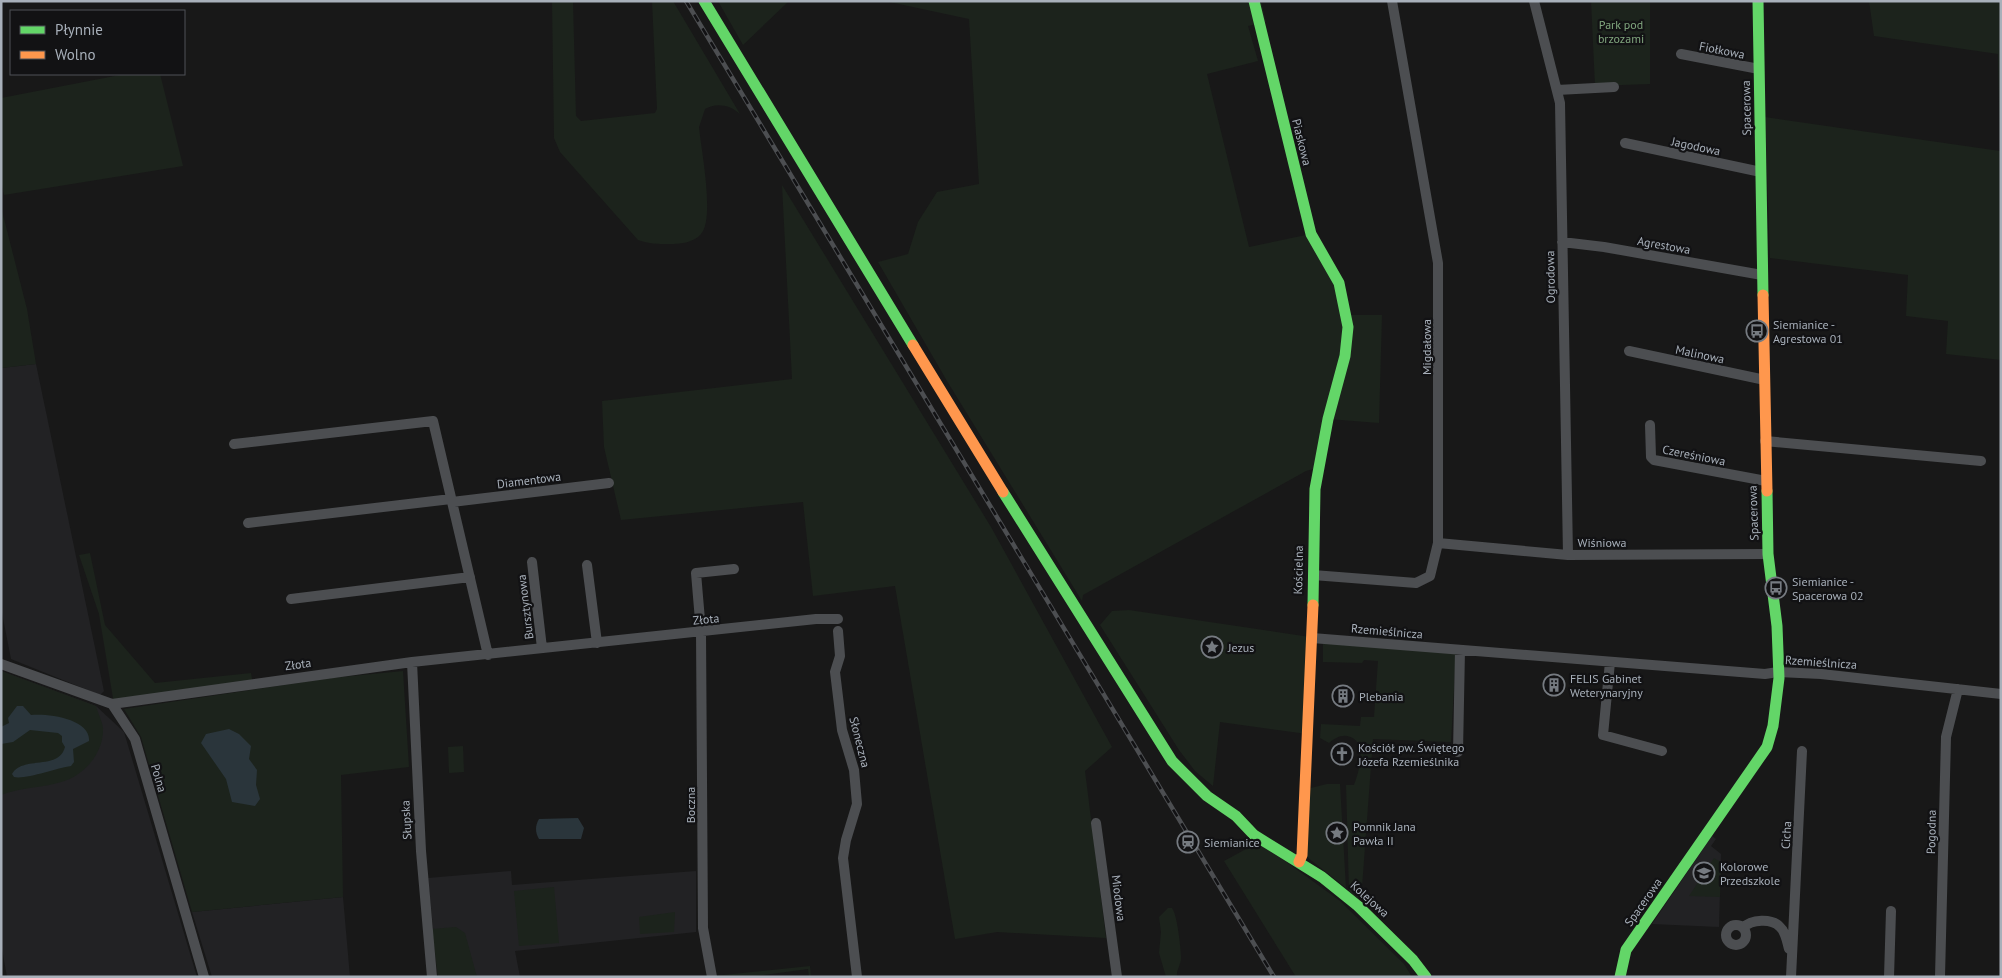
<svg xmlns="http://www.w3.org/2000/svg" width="2002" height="978" font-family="'PT Sans',sans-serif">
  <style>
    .built { fill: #222224 }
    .green { fill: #1c231c }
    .water { fill: #2a353b }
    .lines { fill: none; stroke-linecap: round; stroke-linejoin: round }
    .street { stroke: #4c4e51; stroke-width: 10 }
    .fast { stroke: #63d668; stroke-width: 11 }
    .slow { stroke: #ff974d; stroke-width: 11 }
    .rail-casing { stroke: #4c4e51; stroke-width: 4.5 }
    .rail { stroke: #121214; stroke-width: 2.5; stroke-dasharray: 8; stroke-linecap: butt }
    .labels { text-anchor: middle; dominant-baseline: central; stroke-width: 4.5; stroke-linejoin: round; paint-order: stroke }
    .park-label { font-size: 12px; fill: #81a67e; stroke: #121214 }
    .street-label { font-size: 12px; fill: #a8b0ba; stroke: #121214 }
    .poi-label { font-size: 12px; fill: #a8b0ba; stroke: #121214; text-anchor: start }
  </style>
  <rect width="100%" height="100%" fill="#181818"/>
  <!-- built -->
  <path class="built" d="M 36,364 L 104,691 L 100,695 L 11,659 L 1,608 L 1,368 Z
    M 1,671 L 96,706 L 124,732 L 197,977 L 7,977 L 1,943 Z
    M 1712,836 L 1716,839 L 1711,846 L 1721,854 L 1719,927 L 1652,924 Z
    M 511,871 L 512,885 L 696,871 L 696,932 L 515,951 L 520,977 L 438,977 L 428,878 Z
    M 343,897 L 350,977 L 212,977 L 192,912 Z"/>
  <!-- green -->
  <path class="green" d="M 552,1 L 573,1 L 576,116 L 581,121 L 655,113 L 657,109 L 652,1 L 673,1 L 740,114 C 731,105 716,102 705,109 L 699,127 C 701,149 715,218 701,234 C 694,243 679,244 669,244 C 658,244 649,244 638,240 L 560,152 L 554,138 Z
    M 718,1 L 789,1 L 743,45 Z
    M 885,1 L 1261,1 L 1266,22 L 1248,26 L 1258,61 L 1207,74 L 1249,247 L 1311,234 L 1347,315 L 1382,315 L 1379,423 L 1328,419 L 1317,468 L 1306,471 L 1083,595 L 1082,601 L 947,381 L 878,262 L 908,254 L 918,222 L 937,192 L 979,184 L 969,19 Z
    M 1591,1 L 1650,1 L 1650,84 L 1595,86 Z
    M 1869,1 L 2001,1 L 2001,360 L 1946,354 L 1948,321 L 1906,316 L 1908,275 L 1770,258 L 1765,117 L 2000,151 L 1998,54 L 1874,36 Z
    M 125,74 L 160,74 L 183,166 L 4,195 L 1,181 L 1,98 Z
    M 782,185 L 991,527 L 1112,747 L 1085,771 L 1106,938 L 997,932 L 955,939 L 895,586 L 813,596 L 803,502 L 621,520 L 604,447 L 602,401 L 792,379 Z
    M 1,207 L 27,309 L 36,364 L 1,368 Z
    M 90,553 L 105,625 L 155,683 L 251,673 L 253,684 L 114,704 L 99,614 L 79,555 Z
    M 1129,610 L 1310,637 L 1307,734 L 1220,722 L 1213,786 L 1195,771 L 1179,750 L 1100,625 L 1112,611 Z
    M 1323,642 L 1456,652 L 1451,742 L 1373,739 L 1361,901 L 1349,891 L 1346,785 L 1354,785 C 1359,771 1369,740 1347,736 C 1340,735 1334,739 1329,743 L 1320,738 L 1321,724 L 1360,726 L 1361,717 L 1374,717 L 1378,661 L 1364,660 L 1362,663 L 1323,662 Z
    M 1,671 L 96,706 C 98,713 102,721 103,728 C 104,753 84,776 61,782 C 42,788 21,787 1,795 Z
    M 403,671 L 409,767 L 341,775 L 343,897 L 192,912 L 141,737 L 124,709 L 331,678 Z
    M 463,746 L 464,772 L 449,773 L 448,747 Z
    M 1327,784 L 1340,784 L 1346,888 L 1307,857 L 1307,789 Z
    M 1259,842 L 1340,901 L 1404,964 L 1412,977 L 1296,977 L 1224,861 Z
    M 1714,858 L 1721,862 L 1720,897 L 1689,896 Z
    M 554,887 L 559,943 L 519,946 L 514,891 Z
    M 1168,908 L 1172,908 C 1177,914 1181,948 1181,958 C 1181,965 1176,970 1177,977 L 1166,977 L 1159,953 L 1161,932 L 1159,917 Z
    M 675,912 L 674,932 L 640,934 L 639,917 Z
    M 456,927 L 465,933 L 477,977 L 438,977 L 432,929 Z
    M 810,966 L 811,977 L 809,977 L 808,969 L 749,977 L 714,976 Z"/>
  <!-- water -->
  <path class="water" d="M 17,706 L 23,706 L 31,715 C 48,713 91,719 89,741 L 73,749 L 74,762 L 71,766 C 56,768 25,780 14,777 L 12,774 C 23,755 59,771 65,747 L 62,742 L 62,736 L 58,733 L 30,730 L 13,742 L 1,744 L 1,727 L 9,723 L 8,718 Z
    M 229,729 L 239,734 L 251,746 L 249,759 L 257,770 L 256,785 L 260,799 L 255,806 L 232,802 L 226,779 L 201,743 L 206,734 Z
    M 578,818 L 584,828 L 581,839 L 539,839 C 535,832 535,826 539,819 Z"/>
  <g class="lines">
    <!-- street -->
    <path class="street" d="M 1534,1 L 1560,103 L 1568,555
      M 1681,54 L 1759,69
      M 1557,90 L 1614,87
      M 1625,143 L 1761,172
      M 1562,242 L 1604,247 L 1762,275
      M 1629,351 L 1765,380
      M 1650,425 L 1651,457 L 1654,460 L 1766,481
      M 1765,441 L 1981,461
      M 234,444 L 433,421 L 488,655
      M 452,502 L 609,483
      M 248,523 L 451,499
      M 1438,543 L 1568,555 L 1768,554
      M 532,562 L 542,648
      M 587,565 L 597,643
      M 1313,575 L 1416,583 L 1430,576 L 1438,543 L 1438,263 L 1392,1
      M 291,599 L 470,577
      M 838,631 L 840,656 L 835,672 L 842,730 L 854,770 L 857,804 L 846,840 L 843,858 L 857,977
      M 1312,638 L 1765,674 L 1778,672 L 1821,674 L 2001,694
      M 412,662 L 421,851 L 432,977
      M 1610,662 L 1603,735 L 1662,751
      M 1,664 L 112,704 L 135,739 L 204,977
      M 112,704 L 412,662 L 816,619 L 838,619
      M 1458,752 L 1460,650
      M 1096,823 L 1117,977
      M1726 935a10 10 0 1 1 20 0a10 10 0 1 1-20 0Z
      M 1743,928 C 1751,919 1772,918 1780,927 C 1786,932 1787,942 1789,949 L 1792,950
      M 712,977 L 703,928 L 701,632 L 696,573 L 734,569
      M 1791,977 L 1802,751
      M 1889,977 L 1891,911
      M 1940,977 L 1946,737 L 1958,689"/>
    <!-- fast -->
    <path class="fast" d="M 704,1 L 913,345
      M 1254,1 L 1311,234 L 1339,283 L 1348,327 L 1345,356 L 1328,419 L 1315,489 L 1313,605
      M 1758,1 L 1763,295
      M 1003,492 L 1172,761 L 1207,796 L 1236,816 L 1254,835 L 1322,877 L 1358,906 L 1413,960 L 1426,977
      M 1620,977 L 1626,950 L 1767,747 L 1773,726 L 1779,678 L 1777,626 L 1768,554 L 1767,491"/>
    <!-- slow -->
    <path class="slow" d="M 1763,295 L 1767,491
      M 913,345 L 1003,492
      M 1299,862 L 1302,855 L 1313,605"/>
    <!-- rail casing -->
    <g class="rail-casing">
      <path id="rail" d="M 686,1 L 1274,977"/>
    </g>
    <!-- rail -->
    <use href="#rail" class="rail"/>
  </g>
  <!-- icons -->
  <defs>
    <g id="bus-ring" transform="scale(1.125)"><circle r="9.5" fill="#121214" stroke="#767b81" stroke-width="1.5"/><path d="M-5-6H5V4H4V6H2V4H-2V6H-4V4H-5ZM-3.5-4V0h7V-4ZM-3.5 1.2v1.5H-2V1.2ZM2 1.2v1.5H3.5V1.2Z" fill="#767b81"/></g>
    <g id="sight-ring" transform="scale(1.125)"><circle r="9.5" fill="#121214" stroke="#767b81" stroke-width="1.5"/><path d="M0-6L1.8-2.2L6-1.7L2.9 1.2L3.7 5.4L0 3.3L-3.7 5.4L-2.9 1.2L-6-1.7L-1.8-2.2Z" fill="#767b81"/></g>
    <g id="building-ring" transform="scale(1.125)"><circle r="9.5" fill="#121214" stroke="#767b81" stroke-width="1.5"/><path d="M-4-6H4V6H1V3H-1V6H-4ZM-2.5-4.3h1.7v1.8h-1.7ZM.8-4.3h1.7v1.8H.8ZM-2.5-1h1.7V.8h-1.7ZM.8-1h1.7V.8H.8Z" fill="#767b81"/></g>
    <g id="church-ring" transform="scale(1.125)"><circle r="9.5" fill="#121214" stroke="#767b81" stroke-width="1.5"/><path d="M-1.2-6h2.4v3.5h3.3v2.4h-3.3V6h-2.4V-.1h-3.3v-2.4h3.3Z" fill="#767b81"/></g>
    <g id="station-ring" transform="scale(1.125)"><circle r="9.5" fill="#121214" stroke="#767b81" stroke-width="1.5"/><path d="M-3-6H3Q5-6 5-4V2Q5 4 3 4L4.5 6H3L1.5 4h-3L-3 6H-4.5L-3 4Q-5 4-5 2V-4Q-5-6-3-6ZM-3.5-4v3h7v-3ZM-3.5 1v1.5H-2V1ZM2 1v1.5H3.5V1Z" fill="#767b81"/></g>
    <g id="school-ring" transform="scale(1.125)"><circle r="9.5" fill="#121214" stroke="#767b81" stroke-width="1.5"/><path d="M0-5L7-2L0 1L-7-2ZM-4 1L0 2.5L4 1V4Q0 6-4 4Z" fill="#767b81"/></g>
  </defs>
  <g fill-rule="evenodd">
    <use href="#bus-ring" x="1757" y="331"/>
    <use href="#bus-ring" x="1776" y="588"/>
    <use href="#sight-ring" x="1212" y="647"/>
    <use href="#building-ring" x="1554" y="685"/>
    <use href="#building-ring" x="1343" y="696"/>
    <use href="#church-ring" x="1342" y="754"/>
    <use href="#sight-ring" x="1337" y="833"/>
    <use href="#station-ring" x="1188" y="842"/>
    <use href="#school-ring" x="1704" y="873"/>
  </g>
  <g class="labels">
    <!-- park labels -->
    <g class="park-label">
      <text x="1621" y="24">Park pod<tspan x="1621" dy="14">brzozami</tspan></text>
    </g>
    <!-- street labels -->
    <g class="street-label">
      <text transform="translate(1722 50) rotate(11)">Fiołkowa</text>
      <text transform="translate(1746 108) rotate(-91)">Spacerowa</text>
      <text transform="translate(1302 142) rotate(76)">Piaskowa</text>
      <text transform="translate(1696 146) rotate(12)">Jagodowa</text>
      <text transform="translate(1664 245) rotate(10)">Agrestowa</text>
      <text transform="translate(1550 277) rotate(-91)">Ogrodowa</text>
      <text transform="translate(1426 347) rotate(-90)">Migdałowa</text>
      <text transform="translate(1700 354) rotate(12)">Malinowa</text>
      <text transform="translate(1694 455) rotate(11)">Czereśniowa</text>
      <text transform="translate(529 480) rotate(-7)">Diamentowa</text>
      <text transform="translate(1753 513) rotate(-92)">Spacerowa</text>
      <text x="1602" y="542">Wiśniowa</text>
      <text transform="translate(1298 570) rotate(-89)">Kościelna</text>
      <text transform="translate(525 607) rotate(-97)">Bursztynowa</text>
      <text transform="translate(706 619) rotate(-6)">Złota</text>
      <text transform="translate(1387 631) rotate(5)">Rzemieślnicza</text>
      <text transform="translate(1821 662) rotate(4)">Rzemieślnicza</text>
      <text transform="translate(298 664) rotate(-8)">Złota</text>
      <text transform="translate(860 742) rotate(76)">Słoneczna</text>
      <text transform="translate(159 778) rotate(74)">Polna</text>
      <text transform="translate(690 805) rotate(-90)">Boczna</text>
      <text transform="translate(406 820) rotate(-93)">Słupska</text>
      <text transform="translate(1931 832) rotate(-89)">Pogodna</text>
      <text transform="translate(1786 835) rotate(-87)">Cicha</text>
      <text transform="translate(1119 898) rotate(83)">Miodowa</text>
      <text transform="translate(1370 899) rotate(42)">Kolejowa</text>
      <text transform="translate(1643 902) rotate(-55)">Spacerowa</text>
    </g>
    <!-- poi labels -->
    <g class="poi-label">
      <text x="1773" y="324">Siemianice -<tspan x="1773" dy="14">Agrestowa 01</tspan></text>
      <text x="1792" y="581">Siemianice -<tspan x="1792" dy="14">Spacerowa 02</tspan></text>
      <text x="1228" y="647">Jezus</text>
      <text x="1570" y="678">FELIS Gabinet<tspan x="1570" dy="14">Weterynaryjny</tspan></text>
      <text x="1359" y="696">Plebania</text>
      <text x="1358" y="747">Kościół pw. Świętego<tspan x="1358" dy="14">Józefa Rzemieślnika</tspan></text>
      <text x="1353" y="826">Pomnik Jana<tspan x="1353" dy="14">Pawła II</tspan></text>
      <text x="1204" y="842">Siemianice</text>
      <text x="1720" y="866">Kolorowe<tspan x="1720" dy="14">Przedszkole</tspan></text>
    </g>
  </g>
  <!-- border -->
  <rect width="2002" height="978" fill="none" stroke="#a8b0ba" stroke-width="5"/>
  <!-- legend -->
  <rect x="10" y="10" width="175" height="65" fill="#121214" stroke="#4e5156"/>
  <rect x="20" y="26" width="25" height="8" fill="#63d668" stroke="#4e5156"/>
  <text x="55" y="35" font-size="15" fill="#a8b0ba">Płynnie</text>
  <rect x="20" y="51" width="25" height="8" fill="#ff974d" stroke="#4e5156"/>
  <text x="55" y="60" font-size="15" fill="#a8b0ba">Wolno</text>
</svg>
